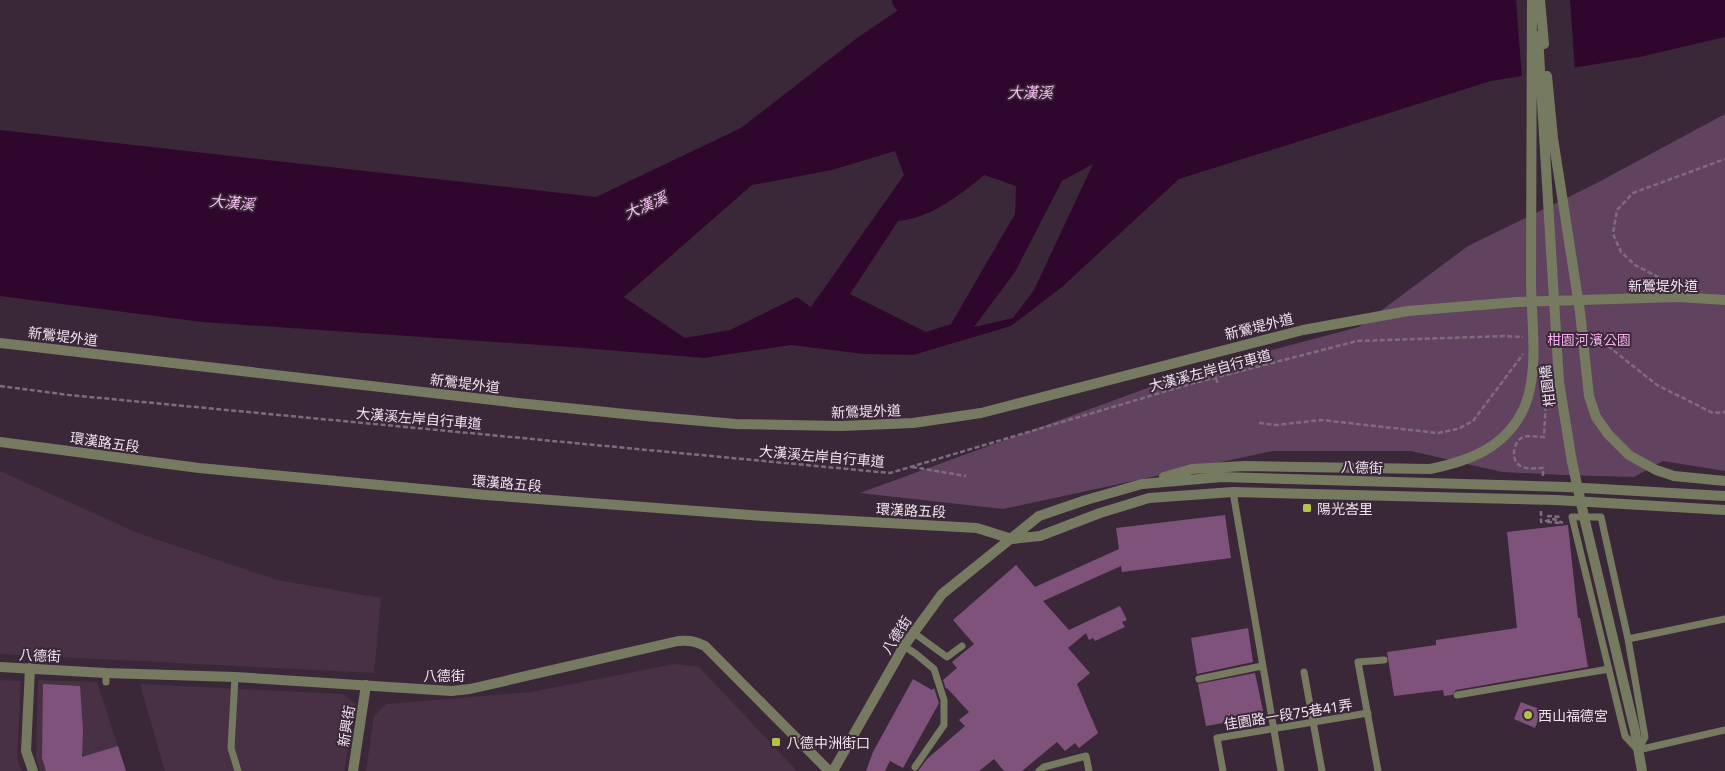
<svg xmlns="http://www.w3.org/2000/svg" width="1725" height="771" font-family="'Noto Sans','Noto Sans TC',sans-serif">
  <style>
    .built { fill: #483045 }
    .green { fill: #62435f }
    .water { fill: #2f072d; fill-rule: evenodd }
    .pier { fill: #3a2839 }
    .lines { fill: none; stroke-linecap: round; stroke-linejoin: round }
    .river { stroke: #2f072d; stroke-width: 24 }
    .building { fill: #7e527a }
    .path { stroke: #7d6d7c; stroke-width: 2.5; stroke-dasharray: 5 2.5; stroke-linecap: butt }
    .service { stroke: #767a61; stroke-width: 7 }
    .minor { stroke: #767a61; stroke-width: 10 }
    .tertiary { stroke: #767a61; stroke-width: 10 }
    .poi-dot { fill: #b4c24a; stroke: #3a2839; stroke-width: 2 }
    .labels { text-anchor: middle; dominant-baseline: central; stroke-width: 4; stroke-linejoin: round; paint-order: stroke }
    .street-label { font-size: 14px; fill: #f0e3ee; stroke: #3a2839 }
    .park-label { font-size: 14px; fill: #f3aeec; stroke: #3a2839 }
    .poi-label { font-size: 14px; fill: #f0e3ee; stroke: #3a2839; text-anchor: start }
    .water-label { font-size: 15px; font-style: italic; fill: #f8c0f2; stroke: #3a2839 }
  </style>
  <rect width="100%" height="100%" fill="#3a2839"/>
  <!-- built -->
  <path class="built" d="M 0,471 L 138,533 L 277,580 L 381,598 L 374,673 L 0,654 Z
    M 675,664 L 699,667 L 797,771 L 366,771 L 374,716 L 386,704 L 531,692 Z
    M 0,680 L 21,681 L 17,758 L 22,771 L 0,771 Z
    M 38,680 L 97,682 L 126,771 L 40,771 L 36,758 Z
    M 140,684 L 343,694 L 356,704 L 344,771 L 165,771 Z"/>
  <!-- green -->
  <path class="green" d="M 1725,114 L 1725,471 L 1663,461 L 1634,477 L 1564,475 L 1502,472 L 1411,451 L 1272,451 L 1003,509 L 860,493 L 1197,370 L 1359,327 L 1468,246 L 1595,184 Z"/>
  <!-- water -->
  <path class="water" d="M 913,0 L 1725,0 L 1725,37 L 1640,57 L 1491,81 L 1179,179 L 1062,287 L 1011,326 L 913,355 L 864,354 L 791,345 L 704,358 L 570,347 L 202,322 L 0,296 L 0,130 L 596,197 L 741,128 L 857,38 ZM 895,151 L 904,175 L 811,307 L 797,297 L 730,330 L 685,338 L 624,297 L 752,185 L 832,170 ZM 1093,164 L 1034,290 L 1013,318 L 974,327 L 1015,272 L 1062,181 ZM 984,175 L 1016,186 L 1015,214 L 951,324 L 926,332 L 850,294 L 898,221 C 931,218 959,196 984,175 Z"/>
  <!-- pier -->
  <path class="pier" d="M 1516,0 L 1570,0 L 1575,70 L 1522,78 Z"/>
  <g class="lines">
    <!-- river -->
    <path class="river" d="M 904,0 L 941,13"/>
  </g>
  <!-- building -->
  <path class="building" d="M 1225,515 L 1231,558 L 1122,572 L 1121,566 L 1043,601 L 1069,630 L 1120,606 L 1127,620 L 1122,622 L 1125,627 L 1095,641 L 1093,638 L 1089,640 L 1086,633 L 1068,648 L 1090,673 L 1077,684 L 1098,733 L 1079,748 L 1075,743 L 1065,751 L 1057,742 L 1022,771 L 1004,771 L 994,759 L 979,771 L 918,771 L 927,759 L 965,726 L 959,720 L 969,712 L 947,688 L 946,689 L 943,680 L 957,668 L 952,662 L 974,644 L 953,620 L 1016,565 L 1035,587 L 1119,549 L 1116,528 Z
    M 1568,525 L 1578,618 L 1580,618 L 1588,667 L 1456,690 L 1452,695 L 1444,696 L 1443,690 L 1394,696 L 1387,652 L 1436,645 L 1436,640 L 1517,628 L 1507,532 Z
    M 1248,628 L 1253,662 L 1197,674 L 1191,638 Z
    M 1255,673 L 1264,716 L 1206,726 L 1198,684 Z
    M 913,679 L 932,690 L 934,688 L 939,703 L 903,768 L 890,761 L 885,771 L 866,771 L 873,752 Z
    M 43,684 L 80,686 L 83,730 L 82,757 L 118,746 L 126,771 L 46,771 L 42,758 Z
    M 1521,702 L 1542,710 L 1535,728 L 1514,719 Z"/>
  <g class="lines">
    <!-- path -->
    <path class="path" d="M 1695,286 L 1664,280 L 1635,265 L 1621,252 L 1613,234 L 1617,210 L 1633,193 L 1725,159
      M 1594,342 L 1604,343 L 1657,385 L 1713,413 L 1725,412
      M 1216,378 L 1218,385
      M 0,386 L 69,395 L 890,473 L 1187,385 L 1357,341 L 1504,336 L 1523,337
      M 1259,423 L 1276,425 L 1321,420 L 1438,433 L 1458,429 L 1473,421 L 1523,354
      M 912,467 L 966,476
      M 1543,476 L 1543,468 C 1535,468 1525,470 1519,465 C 1510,458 1514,441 1523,437 C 1530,435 1537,437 1544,437 L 1547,382
      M 1541,511 L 1541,522 L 1554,519 L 1563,523
      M 1547,516 L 1562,517
      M 1547,522 L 1561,523"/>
    <!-- service -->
    <path class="service" d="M 1233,492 L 1281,771
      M 1572,517 L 1601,517 L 1628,639 L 1645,737 L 1638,750 L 1625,736 Z
      M 914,633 L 947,657 L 962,646
      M 1628,639 L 1725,619
      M 904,646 L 916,654 L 934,669 L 944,700 L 944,725 L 915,767
      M 1304,672 L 1322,771
      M 106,673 L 106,682
      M 235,677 L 231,748 L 238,771
      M 1199,679 L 1262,666
      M 1457,695 L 1609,669
      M 1638,750 L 1725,730
      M 1039,771 L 1044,767 L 1086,756 L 1089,771
      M 1223,771 L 1217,738 L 1368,713
      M 1378,771 L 1358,662 L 1384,660"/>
    <!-- minor -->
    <path class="minor" d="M 30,668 L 26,751 L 33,771
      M 353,771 L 366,685"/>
    <!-- tertiary -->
    <path class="tertiary" d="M 1540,0 L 1544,44
      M 1538,36 L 1559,382 L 1572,462 L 1585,521 L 1635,731 L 1642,771
      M 1547,76 L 1553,138 L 1580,312 L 1589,396 L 1596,417 L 1608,434 L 1629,455 L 1656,470 L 1674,476 L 1725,481
      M 0,343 L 518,403 L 645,416 L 736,424 L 841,426 L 913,423 L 981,413 L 1303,330 L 1408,311 L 1517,302 L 1679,297 L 1725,300
      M 0,442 L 199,468 L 486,495 L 763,516 L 977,528 L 1012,539 L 1040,536 L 1100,513 L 1149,498 L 1233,492 L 1556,500 L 1725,510
      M 1164,477 L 1192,469 L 1245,466 L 1430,469 C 1470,461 1506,447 1524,408 C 1540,371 1531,319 1531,280 C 1531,187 1532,93 1532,0
      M 0,667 L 106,673 L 235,677 L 451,691 L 470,689 L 678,641 C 689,640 695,641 705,646 L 829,771
      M 833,771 L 904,646 L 942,594 L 1039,516 L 1086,500 L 1142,484 L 1222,477 L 1566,487 L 1725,496"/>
  </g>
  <!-- markers -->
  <g class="poi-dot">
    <rect x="1302" y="503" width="10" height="10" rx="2.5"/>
    <circle cx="1528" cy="715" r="5"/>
    <rect x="771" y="737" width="10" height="10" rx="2.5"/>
  </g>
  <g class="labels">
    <!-- street labels -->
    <g class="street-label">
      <text x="1663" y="285">新鶯堤外道</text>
      <text transform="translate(1259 326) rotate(-14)">新鶯堤外道</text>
      <text transform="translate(63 336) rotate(7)">新鶯堤外道</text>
      <text transform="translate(1210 370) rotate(-15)">大漢溪左岸自行車道</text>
      <text transform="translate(465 383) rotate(7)">新鶯堤外道</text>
      <text transform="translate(1547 386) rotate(-97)">柑園橋</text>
      <text transform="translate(866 411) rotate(-2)">新鶯堤外道</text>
      <text transform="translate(419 418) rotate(5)">大漢溪左岸自行車道</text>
      <text transform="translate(105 442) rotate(8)">環漢路五段</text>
      <text transform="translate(822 456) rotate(5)">大漢溪左岸自行車道</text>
      <text transform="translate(1362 467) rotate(2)">八德街</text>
      <text transform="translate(507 483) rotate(5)">環漢路五段</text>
      <text transform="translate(911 510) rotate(3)">環漢路五段</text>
      <text transform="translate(896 635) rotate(-57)">八德街</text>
      <text transform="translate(40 655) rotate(3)">八德街</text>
      <text x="444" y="675">八德街</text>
      <text transform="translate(1288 714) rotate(-9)">佳園路一段75巷41弄</text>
      <text transform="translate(346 726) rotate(-81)">新興街</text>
    </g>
    <!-- park labels -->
    <g class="park-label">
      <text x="1589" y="339">柑園河濱公園</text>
    </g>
    <!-- poi labels -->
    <g class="poi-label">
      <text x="1317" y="508">陽光峇里</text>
      <text x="1538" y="715">西山福德宮</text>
      <text x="786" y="742">八德中洲街口</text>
    </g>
    <!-- water labels -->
    <g class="water-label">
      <text x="1030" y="92">大漢溪</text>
      <text transform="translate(232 202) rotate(5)">大漢溪</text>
      <text transform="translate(645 205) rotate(-23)">大漢溪</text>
    </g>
  </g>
</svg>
